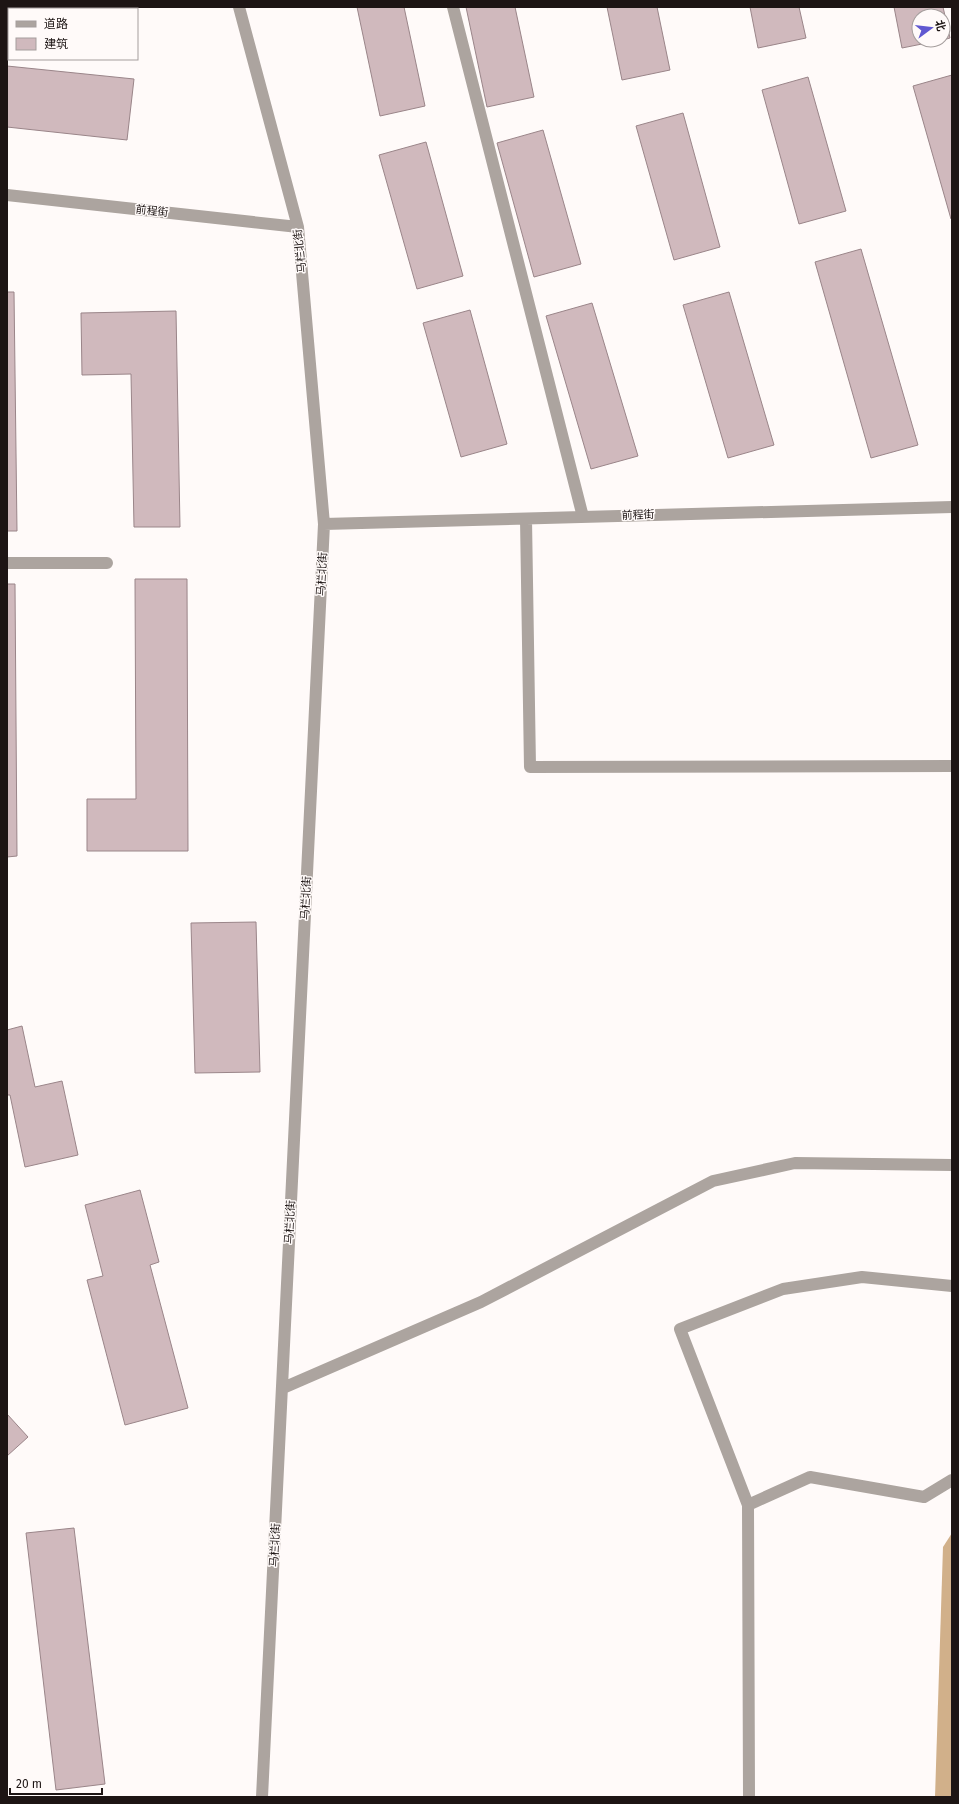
<svg xmlns="http://www.w3.org/2000/svg" width="959" height="1804" font-family="'Fira Sans','Noto Sans SC',sans-serif">
  <style>
    .forest { fill: #d1b08a }
    .building { fill: #d0b9bd; stroke: #9a8589 }
    .lines { fill: none; stroke-linecap: round; stroke-linejoin: round }
    .minor { stroke: #aca49f; stroke-width: 12 }
    .labels { text-anchor: middle; dominant-baseline: central; stroke-width: 3; stroke-linejoin: round; paint-order: stroke }
    .street-label { font-size: 11px; fill: #1d1514; stroke: #fffaf9 }
  </style>
  <rect width="100%" height="100%" fill="#fffaf9"/>
  <!-- forest -->
  <path class="forest" d="M 952,1533 L 952,1797 L 935,1797 L 943,1547 Z"/>
  <!-- building -->
  <path class="building" d="M 46,7 L 119,7 L 119,9 L 46,9 Z
    M 357,7 L 404,7 L 425,106 L 380,116 Z
    M 466,7 L 515,7 L 534,97 L 487,107 Z
    M 607,7 L 657,7 L 670,70 L 622,80 Z
    M 750,7 L 799,7 L 806,38 L 758,48 Z
    M 894,7 L 943,7 L 950,38 L 943,40 L 943,16 L 919,16 L 919,40 L 942,40 L 902,48 Z
    M 7,66 L 134,79 L 127,140 L 7,127 Z
    M 952,75 L 952,219 L 951,219 L 913,86 Z
    M 808,77 L 846,211 L 799,224 L 762,90 Z
    M 683,113 L 720,247 L 674,260 L 636,126 Z
    M 543,130 L 581,264 L 534,277 L 497,143 Z
    M 426,142 L 463,276 L 417,289 L 379,155 Z
    M 861,249 L 918,445 L 871,458 L 815,262 Z
    M 7,292 L 14,292 L 17,531 L 7,531 Z
    M 729,292 L 774,445 L 728,458 L 683,305 Z
    M 592,303 L 638,456 L 591,469 L 546,316 Z
    M 470,310 L 507,444 L 461,457 L 423,323 Z
    M 176,311 L 180,527 L 134,527 L 131,374 L 82,375 L 81,313 Z
    M 135,579 L 187,579 L 188,851 L 87,851 L 87,799 L 136,799 Z
    M 7,584 L 15,584 L 17,856 L 7,857 Z
    M 256,922 L 260,1072 L 195,1073 L 191,923 Z
    M 22,1026 L 35,1087 L 62,1081 L 78,1155 L 25,1167 L 10,1095 L 7,1095 L 7,1030 Z
    M 140,1190 L 159,1262 L 150,1265 L 188,1408 L 125,1425 L 87,1280 L 103,1276 L 85,1205 Z
    M 7,1414 L 28,1437 L 7,1456 Z
    M 74,1528 L 105,1784 L 56,1790 L 26,1533 Z"/>
  <g class="lines">
    <!-- minor -->
    <path class="minor" d="M 239,7 L 298,227 L 324,524 L 262,1797
      M 453,7 L 583,517
      M 7,195 L 298,227
      M 526,519 L 530,767 L 952,766
      M 324,524 L 952,507
      M 7,563 L 107,563
      M 283,1388 L 481,1302 L 713,1181 L 795,1163 L 952,1165
      M 748,1505 L 810,1477 L 924,1497 L 952,1480
      M 749,1797 L 748,1505 L 680,1329 L 783,1289 L 862,1277 L 952,1286"/>
  </g>
  <g class="labels">
    <!-- street labels -->
    <g class="street-label">
      <text transform="translate(152 211) rotate(6)">前程街</text>
      <text transform="translate(300 251) rotate(-96)">马栏北街</text>
      <text transform="translate(638 515) rotate(-2)">前程街</text>
      <text transform="translate(322 574) rotate(-87)">马栏北街</text>
      <text transform="translate(306 898) rotate(-87)">马栏北街</text>
      <text transform="translate(290 1222) rotate(-87)">马栏北街</text>
      <text transform="translate(275 1545) rotate(-87)">马栏北街</text>
    </g>
  </g>
  <!-- border -->
  <rect width="959" height="1804" fill="none" stroke="#1d1514" stroke-width="16"/>
  <!-- legend -->
  <rect x="8" y="8" width="130" height="52" fill="#fffaf9" stroke="#a59e9d"/>
  <rect x="16" y="21" width="20" height="6" fill="#aca49f" stroke="#a59e9d"/>
  <text x="44" y="28" font-size="12" fill="#1d1514">道路</text>
  <rect x="16" y="38" width="20" height="12" fill="#d0b9bd" stroke="#a59e9d"/>
  <text x="44" y="48" font-size="12" fill="#1d1514">建筑</text>
  <!-- north arrow -->
  <g transform="translate(931 28) rotate(75)"><circle r="19" fill="#fffaf9" stroke="#a59e9d"/>
  <path d="M0-3L7 15L0 10L-7 15Z" fill="#6058d1"/>
  <text y="-6" font-size="11" font-weight="bold" text-anchor="middle" fill="#1d1514">北</text>
  </g>
  <!-- scale -->
  <path d="M10 1788v6h92v-6" fill="none" stroke="#1d1514" stroke-width="2"/>
  <text x="16" y="1788" font-size="12" fill="#1d1514" stroke="#fffaf9" stroke-width="3" paint-order="stroke">20 m</text>
</svg>
